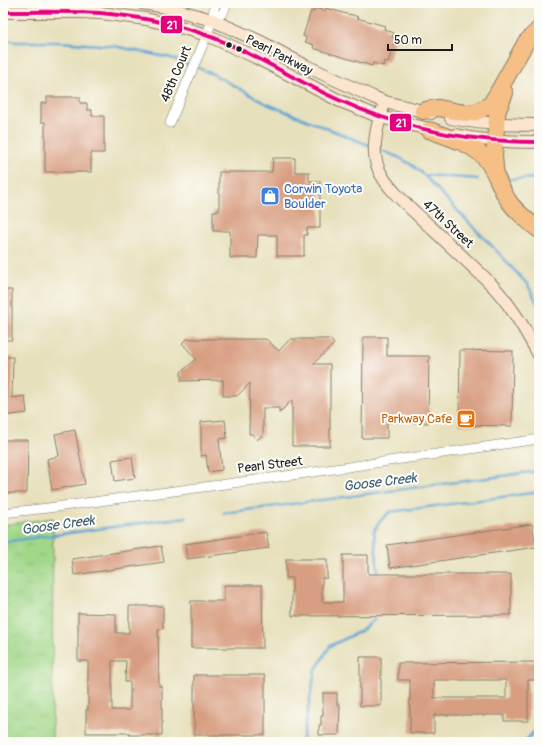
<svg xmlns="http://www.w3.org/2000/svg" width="542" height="745" font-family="Pangolin,sans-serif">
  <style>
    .park { fill: url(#park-tufts); stroke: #5e7a52 }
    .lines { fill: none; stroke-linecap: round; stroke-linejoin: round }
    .stream { stroke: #5ba2d1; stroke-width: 2.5 }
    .building { fill: #d89e81; fill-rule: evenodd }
    .street-casing { stroke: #827e6c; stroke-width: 10 }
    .secondary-casing { stroke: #827e6c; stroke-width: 14 }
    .highway-casing { stroke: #827e6c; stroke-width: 18 }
    .street { stroke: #fff; stroke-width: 9 }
    .secondary { stroke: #fbe5cf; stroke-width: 12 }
    .highway { stroke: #f5bf86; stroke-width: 16 }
    .bus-1-casing { stroke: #fdfcf7; stroke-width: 7 }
    .bus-1 { stroke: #e5007d; stroke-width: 4 }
    .bus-dot { fill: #1c1c1c; stroke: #fdfcf7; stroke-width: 1.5 }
    .labels { text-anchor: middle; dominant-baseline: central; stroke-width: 4; stroke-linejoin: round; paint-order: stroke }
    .street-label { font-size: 13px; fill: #1c1c1c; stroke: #fdfcf7 }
    .shop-label { font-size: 13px; fill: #366cbe; stroke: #fdfcf7; text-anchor: start }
    .food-label { font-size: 13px; fill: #c56008; stroke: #fdfcf7; text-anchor: end }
    .water-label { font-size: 14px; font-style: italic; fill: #3c5f76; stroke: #fdfcf7 }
    .line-badge { stroke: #fdfcf7; stroke-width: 1.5 }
    .badge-label { font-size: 11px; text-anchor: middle; font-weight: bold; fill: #fff }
  </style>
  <defs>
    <pattern id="park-tufts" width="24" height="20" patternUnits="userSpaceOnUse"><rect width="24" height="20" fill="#a1d789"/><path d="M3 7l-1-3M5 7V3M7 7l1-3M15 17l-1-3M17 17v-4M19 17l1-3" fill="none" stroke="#8ab876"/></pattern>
  </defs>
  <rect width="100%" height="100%" fill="#fdfcf7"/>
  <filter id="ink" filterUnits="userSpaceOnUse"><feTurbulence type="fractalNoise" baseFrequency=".025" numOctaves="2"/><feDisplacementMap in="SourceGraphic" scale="8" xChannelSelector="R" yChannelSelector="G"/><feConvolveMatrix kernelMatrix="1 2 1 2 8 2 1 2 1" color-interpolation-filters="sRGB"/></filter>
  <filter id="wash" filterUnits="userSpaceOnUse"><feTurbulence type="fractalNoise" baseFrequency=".012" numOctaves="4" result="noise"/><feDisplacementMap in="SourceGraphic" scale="16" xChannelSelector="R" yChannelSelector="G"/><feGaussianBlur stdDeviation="0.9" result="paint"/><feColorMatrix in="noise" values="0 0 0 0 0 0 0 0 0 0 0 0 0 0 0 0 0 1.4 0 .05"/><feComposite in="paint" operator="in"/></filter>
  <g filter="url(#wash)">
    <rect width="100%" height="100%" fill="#e7e0bc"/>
    <!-- park -->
    <path class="park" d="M 53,518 L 52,742 L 3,742 L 3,525 Z"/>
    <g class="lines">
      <!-- stream -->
      <path class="stream" d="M 3,38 L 14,42 L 59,42 L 114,46 L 171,58 L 191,66
        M 196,67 L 213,74 L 267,104 L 371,146
        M 378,149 L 400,158 L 412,165 L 424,175 L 474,228 L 493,247 L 528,285 L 539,307
        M 424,175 L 478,179
        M 511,179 L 539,178
        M 224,513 L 539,471
        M 3,542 L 186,517
        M 378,572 L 374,531 L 380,521 L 390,512 L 539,492
        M 302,742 L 315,671 L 330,646 L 361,631 L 375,619
        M 524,742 L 539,727"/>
    </g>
    <g id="blocks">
      <!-- building -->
      <path class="building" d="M 315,8 L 325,11 L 326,8 L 350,15 L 350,14 L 358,17 L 357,18 L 385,26 L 384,29 L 394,33 L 392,37 L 396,38 L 388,62 L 384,61 L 383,66 L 373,63 L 372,66 L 313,48 L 314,45 L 305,42 L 306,37 L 303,36 L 311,11 L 314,12 Z
        M 47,97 L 80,97 L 80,103 L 87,103 L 87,110 L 92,110 L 92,116 L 104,116 L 104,153 L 91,153 L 91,172 L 45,172 L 45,122 L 41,122 L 41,103 L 47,103 Z
        M 273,158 L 295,158 L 295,172 L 309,172 L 309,181 L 320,181 L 320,228 L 307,228 L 307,235 L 304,235 L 304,256 L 277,256 L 277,235 L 258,235 L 257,258 L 230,258 L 230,231 L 213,231 L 213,211 L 219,211 L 219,172 L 272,172 Z
        M 3,290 L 12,290 L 12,340 L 3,340 Z
        M 363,337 L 387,337 L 387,356 L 429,356 L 428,423 L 387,422 L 387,438 L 362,438 Z
        M 186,339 L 266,339 L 279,351 L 290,339 L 330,339 L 334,344 L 313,364 L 330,364 L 330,446 L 292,446 L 292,400 L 279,413 L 279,408 L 263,408 L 263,435 L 257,440 L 252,434 L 249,434 L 250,383 L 237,396 L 223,396 L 223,380 L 181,381 L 181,372 L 196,359 L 182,343 Z
        M 460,350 L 513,351 L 512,426 L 459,425 Z
        M 3,357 L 13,357 L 12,398 L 25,396 L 27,413 L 3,416 Z
        M 225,420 L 227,438 L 219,439 L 222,470 L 208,472 L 206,455 L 201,456 L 201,422 Z
        M 75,430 L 85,484 L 52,490 L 47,459 L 59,456 L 55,434 Z
        M 3,440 L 28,440 L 27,493 L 3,493 Z
        M 132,457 L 135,478 L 115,481 L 112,460 Z
        M 532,524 L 536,547 L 390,568 L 387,545 Z
        M 266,532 L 269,548 L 187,559 L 185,544 Z
        M 161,546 L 164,562 L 74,575 L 72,559 Z
        M 343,555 L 368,555 L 368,574 L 511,574 L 511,615 L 292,616 L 292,578 L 286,578 L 286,559 L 327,559 L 327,578 L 322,578 L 322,602 L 343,602 Z
        M 224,585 L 262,585 L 263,648 L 191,648 L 191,601 L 224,601 Z
        M 129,606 L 163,606 L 163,629 L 158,629 L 159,686 L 162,686 L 162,735 L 129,735 L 129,733 L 86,733 L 86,710 L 88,710 L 88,661 L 78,661 L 78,613 L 116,614 L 116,633 L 129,633 ZM 112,661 L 126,661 L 125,682 L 130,682 L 130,710 L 112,710 Z
        M 360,657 L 381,657 L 381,706 L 360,706 Z
        M 536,662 L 536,680 L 528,680 L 528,721 L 504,721 L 504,715 L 434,715 L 434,733 L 410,733 L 410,680 L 398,680 L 398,663 ZM 434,680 L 506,680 L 506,698 L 434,698 Z
        M 194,675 L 265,675 L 265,735 L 194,735 Z
        M 323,693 L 337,693 L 337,705 L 340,705 L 339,735 L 319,735 L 319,725 L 321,725 L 321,716 L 323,716 Z"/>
    </g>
  </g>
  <g filter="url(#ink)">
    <use href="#blocks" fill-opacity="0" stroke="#827e6c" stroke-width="1"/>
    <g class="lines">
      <!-- street casing -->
      <g class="street-casing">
        <path id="street" d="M 212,20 L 223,13 L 227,3
          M 170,123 L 207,35 L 212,20 L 214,9 L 216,3
          M 3,513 L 48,508 L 300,474 L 539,439"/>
      </g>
      <!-- secondary casing -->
      <g class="secondary-casing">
        <path id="secondary" d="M 142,3 L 166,7 L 212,20 L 259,41 L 304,65 L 373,97 L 385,102 L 431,113
          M 3,12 L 79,12 L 101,13 L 146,19 L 180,27 L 207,35 L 255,57 L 315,88 L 340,101 L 380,117 L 437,131
          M 382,111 C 376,129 371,153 379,170 C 386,187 407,205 421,218 C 442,238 464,258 485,278 C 508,300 524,327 539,355
          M 451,118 C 480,124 509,125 539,125
          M 455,135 C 482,141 511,142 539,142"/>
      </g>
      <!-- highway casing -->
      <g class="highway-casing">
        <path id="highway" d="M 423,111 L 430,109 L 439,108 L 459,112 L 468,113 L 476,112 L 490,105 L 497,94 L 526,42 L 539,29
          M 429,130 C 445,136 469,143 482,155 C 495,167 498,185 508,200 C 514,210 529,222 539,230
          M 496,176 L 494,156 L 497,115 L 498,110 L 505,93"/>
      </g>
      <!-- street -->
      <use href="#street" class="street"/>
      <!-- secondary -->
      <use href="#secondary" class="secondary"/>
      <!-- highway -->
      <use href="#highway" class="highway"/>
      <!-- bus-1 casing -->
      <g class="bus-1-casing">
        <path id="bus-1" d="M 3,12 C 35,12 68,11 100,13 C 136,16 172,23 206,35 C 253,52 294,80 339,100 C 402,129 470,142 539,142"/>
      </g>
      <!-- bus-1 -->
      <use href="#bus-1" class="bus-1"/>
    </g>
  </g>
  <!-- icons -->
  <defs>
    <g id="shop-square" transform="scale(1)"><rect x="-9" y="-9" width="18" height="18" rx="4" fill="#3f7fe0" stroke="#fdfcf7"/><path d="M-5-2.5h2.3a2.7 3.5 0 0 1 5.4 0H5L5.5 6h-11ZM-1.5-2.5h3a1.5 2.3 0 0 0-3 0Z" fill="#fff"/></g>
    <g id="cafe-square" transform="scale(1)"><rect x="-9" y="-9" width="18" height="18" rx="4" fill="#e8710a" stroke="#fdfcf7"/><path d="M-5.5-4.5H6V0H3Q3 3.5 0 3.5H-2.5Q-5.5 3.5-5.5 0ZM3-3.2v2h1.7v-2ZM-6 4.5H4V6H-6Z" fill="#fff"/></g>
  </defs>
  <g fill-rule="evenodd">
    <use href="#shop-square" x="270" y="196"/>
    <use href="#cafe-square" x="466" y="419"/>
  </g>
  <!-- markers -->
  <g class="bus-dot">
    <circle cx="229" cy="45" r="3.5"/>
    <circle cx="239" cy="49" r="3.5"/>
  </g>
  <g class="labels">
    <!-- street labels -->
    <g class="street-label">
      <text transform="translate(279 55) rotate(27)">Pearl Parkway</text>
      <text transform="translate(176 74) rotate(-67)">48th Court</text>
      <text transform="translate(448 224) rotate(43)">47th Street</text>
      <text transform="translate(270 465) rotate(-7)">Pearl Street</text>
    </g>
    <!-- shop labels -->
    <g class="shop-label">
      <text x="284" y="189">Corwin Toyota<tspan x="284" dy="15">Boulder</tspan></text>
    </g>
    <!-- food labels -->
    <g class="food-label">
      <text x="452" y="419">Parkway Cafe</text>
    </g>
    <!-- water labels -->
    <g class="water-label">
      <text transform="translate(380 482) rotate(-7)">Goose Creek</text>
      <text transform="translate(58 525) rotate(-8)">Goose Creek</text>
    </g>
  </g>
  <g class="line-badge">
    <rect x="160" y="15" width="23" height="19" rx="4" fill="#e5007d"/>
    <rect x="389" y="113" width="23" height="19" rx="4" fill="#e5007d"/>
  </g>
  <g class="badge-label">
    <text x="172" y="29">21</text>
    <text x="401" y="127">21</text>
  </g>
  <!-- margin -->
  <rect width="542" height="745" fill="none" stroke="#fdfcf7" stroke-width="16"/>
  <!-- scale -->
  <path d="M388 44v6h64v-6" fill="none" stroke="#1c1c1c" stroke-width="2"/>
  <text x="394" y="44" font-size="12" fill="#1c1c1c" stroke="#fdfcf7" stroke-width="3" paint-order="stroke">50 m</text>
</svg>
